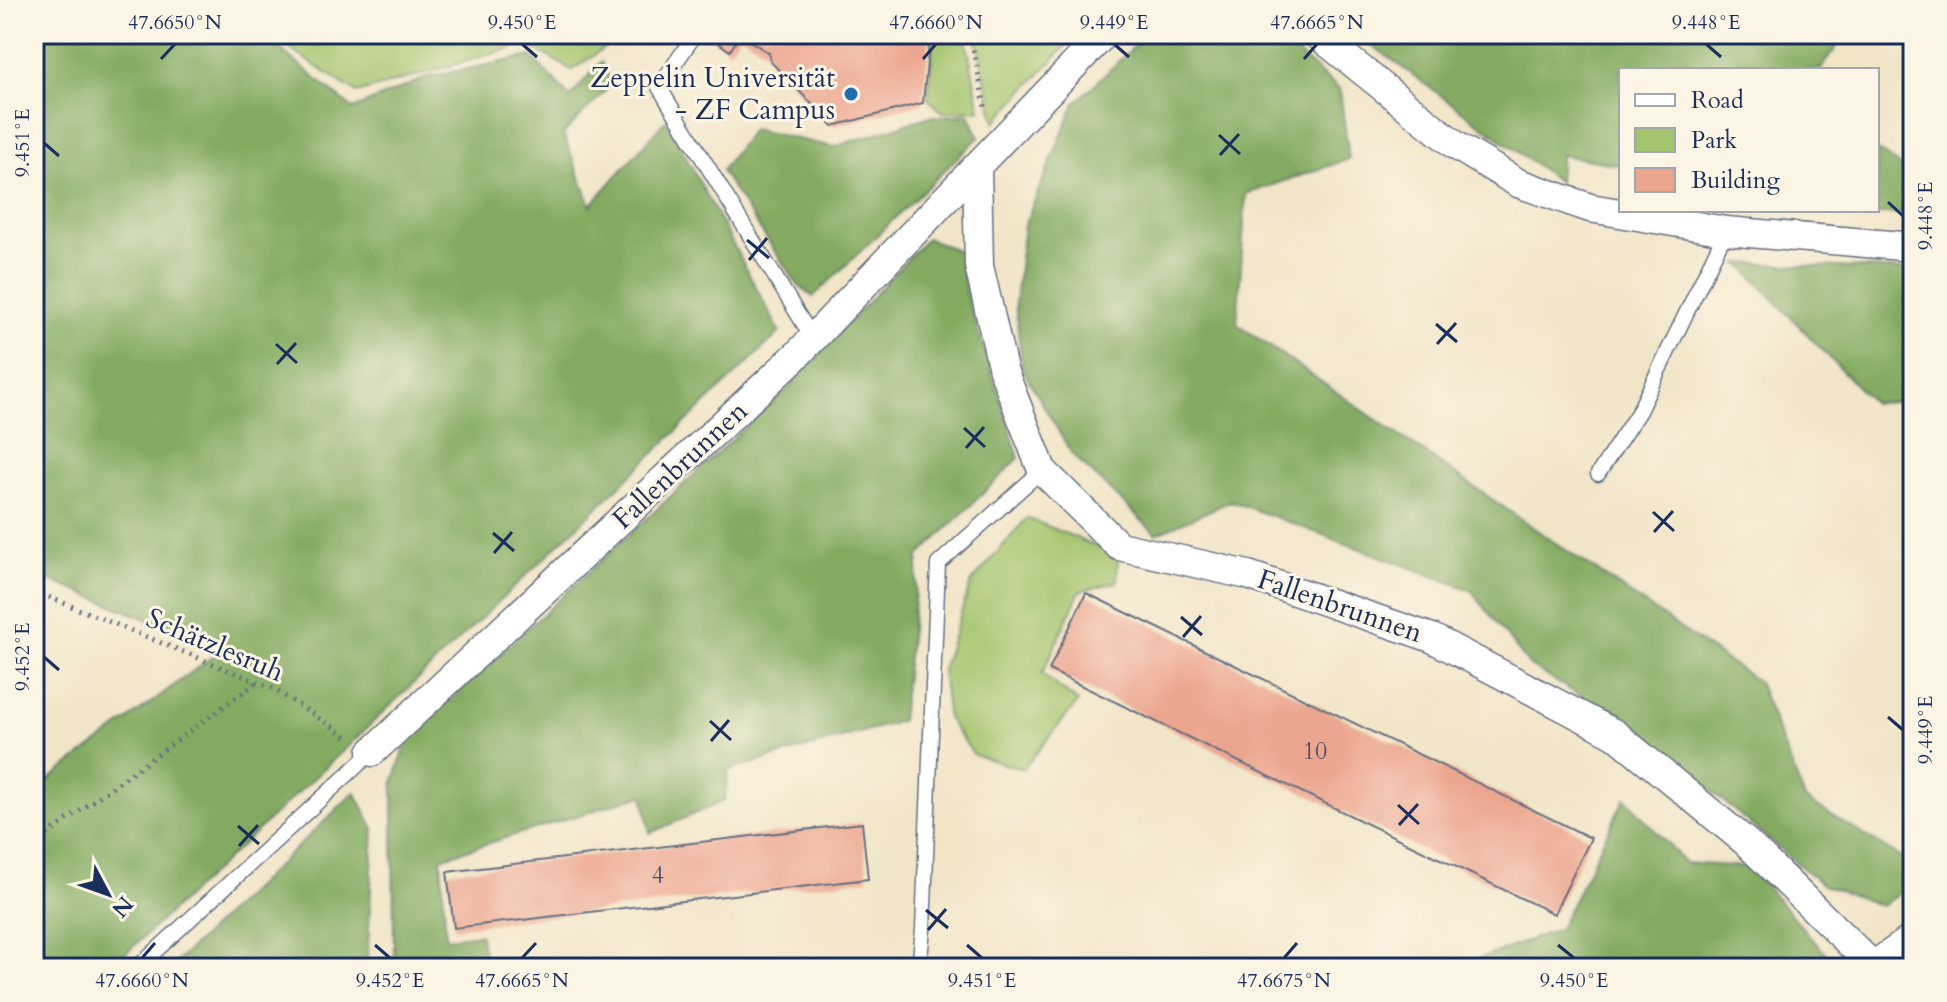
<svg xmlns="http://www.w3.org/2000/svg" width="1947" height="1002" font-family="Cardo,serif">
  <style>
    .green { fill: #a4c56e; stroke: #607a66; stroke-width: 2 }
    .forest { fill: #83aa61; stroke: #4f6c60; stroke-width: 2 }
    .building { fill: #eca68f }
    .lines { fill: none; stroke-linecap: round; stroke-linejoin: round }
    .lane-casing { stroke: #666f83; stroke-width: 17 }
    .street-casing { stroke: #666f83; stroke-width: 31 }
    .path { stroke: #666f83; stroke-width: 5; stroke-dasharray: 2 6; stroke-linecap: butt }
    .lane { stroke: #fff; stroke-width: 14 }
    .street { stroke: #fff; stroke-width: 28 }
    .ticks { fill: none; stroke: #1b2f5e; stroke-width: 3 }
    .poi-dot { fill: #1f6fb2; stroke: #fcf5e5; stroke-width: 3 }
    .labels { text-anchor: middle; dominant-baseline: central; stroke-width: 6; stroke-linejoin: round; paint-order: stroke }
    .number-label { font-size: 24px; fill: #4f4d6a }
    .poi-label { font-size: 28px; fill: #1b2f5e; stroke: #fcf5e5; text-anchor: end }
    .street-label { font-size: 28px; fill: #1b2f5e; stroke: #fcf5e5 }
    .neatline { fill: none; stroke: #1b2f5e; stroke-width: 3 }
    .ticks-label { font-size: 20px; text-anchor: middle; fill: #1b2f5e }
  </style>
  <rect width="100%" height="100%" fill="#fcf5e5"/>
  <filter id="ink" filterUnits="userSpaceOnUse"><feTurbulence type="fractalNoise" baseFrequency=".0125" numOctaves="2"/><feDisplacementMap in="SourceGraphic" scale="16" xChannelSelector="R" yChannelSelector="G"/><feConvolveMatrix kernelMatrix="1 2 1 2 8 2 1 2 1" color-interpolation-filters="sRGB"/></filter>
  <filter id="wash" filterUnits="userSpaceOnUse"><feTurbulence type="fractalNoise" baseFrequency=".006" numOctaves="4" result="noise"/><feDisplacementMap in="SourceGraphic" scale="32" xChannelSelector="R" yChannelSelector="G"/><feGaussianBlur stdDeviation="1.8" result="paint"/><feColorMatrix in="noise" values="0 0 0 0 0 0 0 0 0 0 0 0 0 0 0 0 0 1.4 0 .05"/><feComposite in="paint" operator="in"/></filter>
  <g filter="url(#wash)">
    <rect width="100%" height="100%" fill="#f1e5c7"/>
    <!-- green -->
    <path class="green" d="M 276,34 L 618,34 L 607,46 L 572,70 L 526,44 L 357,93 L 278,41 Z
      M 934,34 L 965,34 L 980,110 L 943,112 L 928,99 Z
      M 975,34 L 1068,34 L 1073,38 L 995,122 Z
      M 1027,518 L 1118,555 L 1117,582 L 1080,591 L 1042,674 L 1078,702 L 1023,769 L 974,755 L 948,719 L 942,670 L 971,583 Z"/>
    <!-- forest -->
    <path class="forest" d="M 34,34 L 270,34 L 274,44 L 353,109 L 428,77 L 531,56 L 570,97 L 601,62 L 612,84 L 563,134 L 591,205 L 666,120 L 780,332 L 347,747 L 110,968 L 34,968 L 34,791 L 222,649 L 34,574 Z
      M 1147,34 L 1275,34 L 1340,90 L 1349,159 L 1246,194 L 1237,324 L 1758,682 L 1805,799 L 1913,865 L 1913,884 L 1882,906 L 1823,885 L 1641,732 L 1530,666 L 1471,590 L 1231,501 L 1156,534 L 1072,454 L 1022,369 L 1015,302 L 1024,226 L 1075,103 Z
      M 1374,34 L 1845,34 L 1821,70 L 1621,70 L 1621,165 L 1561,155 L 1559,182 L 1369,43 Z
      M 969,114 L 979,137 L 813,297 L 797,284 L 721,171 L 752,129 L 834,147 L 927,117 Z
      M 1877,150 L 1913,174 L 1906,213 L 1838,216 L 1835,210 L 1877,210 Z
      M 927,238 L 959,251 L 966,293 L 1019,458 L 919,556 L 901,721 L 729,770 L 724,801 L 650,833 L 643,795 L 441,858 L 446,938 L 480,934 L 487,968 L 394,968 L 393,783 L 407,740 L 788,388 Z
      M 1739,263 L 1913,270 L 1913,401 L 1873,403 Z
      M 355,792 L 374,829 L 367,968 L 170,968 Z
      M 1625,798 L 1685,863 L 1749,867 L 1838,968 L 1474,968 L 1476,960 L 1559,929 Z"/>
    <g id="blocks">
      <!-- building -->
      <path class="building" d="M 706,34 L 930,34 L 923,103 L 833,126 L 771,62 L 769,53 L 740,35 L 730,51 Z
        M 1086,593 L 1591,838 L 1554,914 L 1049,670 Z
        M 862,823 L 868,879 L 454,928 L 447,872 Z"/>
    </g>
  </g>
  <g filter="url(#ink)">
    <use href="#blocks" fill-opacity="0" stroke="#666f83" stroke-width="2"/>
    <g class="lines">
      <!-- lane casing -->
      <g class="lane-casing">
        <path id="lane" d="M 689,43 L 659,87 L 813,339
          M 1598,474 L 1639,411 L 1726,231
          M 137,968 L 372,752
          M 919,968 L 923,929 L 938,564 L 1042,470"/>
      </g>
      <!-- street casing -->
      <g class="street-casing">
        <path id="street" d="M 1104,34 L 977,166 L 979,266 L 1003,370 L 1042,470 L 1119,546 L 1248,575 L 1432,638 L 1615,734 L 1746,842 L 1873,966
          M 1317,34 L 1455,145 L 1518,183 L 1590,208 L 1726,231 L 1913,247
          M 372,752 L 799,353 L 977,166
          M 1870,968 L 1913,938"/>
      </g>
      <!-- path -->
      <path class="path" d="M 970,34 L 986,111
        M 34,591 L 272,688 L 348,737
        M 34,844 L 256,683"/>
      <!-- lane -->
      <use href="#lane" class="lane"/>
      <!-- street -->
      <use href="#street" class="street"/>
    </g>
  </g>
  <!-- ticks -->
  <path class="ticks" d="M 522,44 L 537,57M 1114,44 L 1129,57M 1706,44 L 1721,57M 161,59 L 175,44M 923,59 L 936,44M 1304,59 L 1317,44M 1219,135 L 1240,154M 44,143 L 59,156M 1220,155 L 1239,134M 1888,202 L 1903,216M 747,240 L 769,258M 749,260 L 767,238M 1436,324 L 1457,342M 276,344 L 297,363M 1437,344 L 1456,323M 277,364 L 296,343M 964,428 L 985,447M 966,448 L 984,427M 1653,512 L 1674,531M 1654,532 L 1673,511M 493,533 L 514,551M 494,553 L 512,532M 1181,617 L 1202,635M 1183,637 L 1201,616M 44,657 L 59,670M 1888,717 L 1903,730M 710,721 L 731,740M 711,741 L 729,720M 1398,805 L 1419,824M 1399,825 L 1418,804M 238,826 L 259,844M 239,846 L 258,825M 926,910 L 948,928M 928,930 L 946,909M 375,945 L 390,958M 967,945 L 982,958M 1558,945 L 1574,958M 142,958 L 155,943M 522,958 L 536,943M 1284,958 L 1297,943"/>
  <!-- markers -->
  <circle class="poi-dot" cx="851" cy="94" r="8"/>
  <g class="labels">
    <!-- number labels -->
    <g class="number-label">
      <text x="1315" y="751">10</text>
      <text x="658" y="875">4</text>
    </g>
    <!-- poi labels -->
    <g class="poi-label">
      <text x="835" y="78">Zeppelin Universität<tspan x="835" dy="32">- ZF Campus</tspan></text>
    </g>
    <!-- street labels -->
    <g class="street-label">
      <text transform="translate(680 465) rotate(-43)">Fallenbrunnen</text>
      <text transform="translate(1340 606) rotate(19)">Fallenbrunnen</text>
      <text transform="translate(215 645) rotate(23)">Schätzlesruh</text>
    </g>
  </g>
  <!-- margin -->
  <rect width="1947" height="1002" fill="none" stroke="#fcf5e5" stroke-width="88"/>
  <!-- legend -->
  <rect x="1619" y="68" width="260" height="144" fill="#fcf5e5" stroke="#a2a6af" stroke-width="2"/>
  <rect x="1635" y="94" width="40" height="12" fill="#ffffff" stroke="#a2a6af" stroke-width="2"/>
  <text x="1691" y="108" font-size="24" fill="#1b2f5e">Road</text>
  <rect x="1635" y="128" width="40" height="24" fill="#a4c56e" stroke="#a2a6af" stroke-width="2"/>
  <text x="1691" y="148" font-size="24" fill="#1b2f5e">Park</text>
  <rect x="1635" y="168" width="40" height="24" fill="#eca68f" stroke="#a2a6af" stroke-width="2"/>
  <text x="1691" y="188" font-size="24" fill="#1b2f5e">Building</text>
  <!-- north arrow -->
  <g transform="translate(108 894) rotate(131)" stroke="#fcf5e5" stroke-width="6" paint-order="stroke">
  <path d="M0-6L14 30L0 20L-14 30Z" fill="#1b2f5e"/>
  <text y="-12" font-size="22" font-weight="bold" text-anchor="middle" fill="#1b2f5e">N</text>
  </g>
  <rect x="44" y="44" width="1859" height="914" class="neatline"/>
  <g class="ticks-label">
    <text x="175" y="29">47.6650°N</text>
    <text x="522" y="29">9.450°E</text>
    <text x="936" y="29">47.6660°N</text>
    <text x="1114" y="29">9.449°E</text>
    <text x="1317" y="29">47.6665°N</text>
    <text x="1706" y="29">9.448°E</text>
    <text transform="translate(22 143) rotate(-90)" y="7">9.451°E</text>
    <text transform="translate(1925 216) rotate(-90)" y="7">9.448°E</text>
    <text transform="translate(22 657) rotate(-90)" y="7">9.452°E</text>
    <text transform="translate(1925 730) rotate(-90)" y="7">9.449°E</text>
    <text x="142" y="987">47.6660°N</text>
    <text x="390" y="987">9.452°E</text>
    <text x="522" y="987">47.6665°N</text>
    <text x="982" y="987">9.451°E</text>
    <text x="1284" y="987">47.6675°N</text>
    <text x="1574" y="987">9.450°E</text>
  </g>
</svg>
